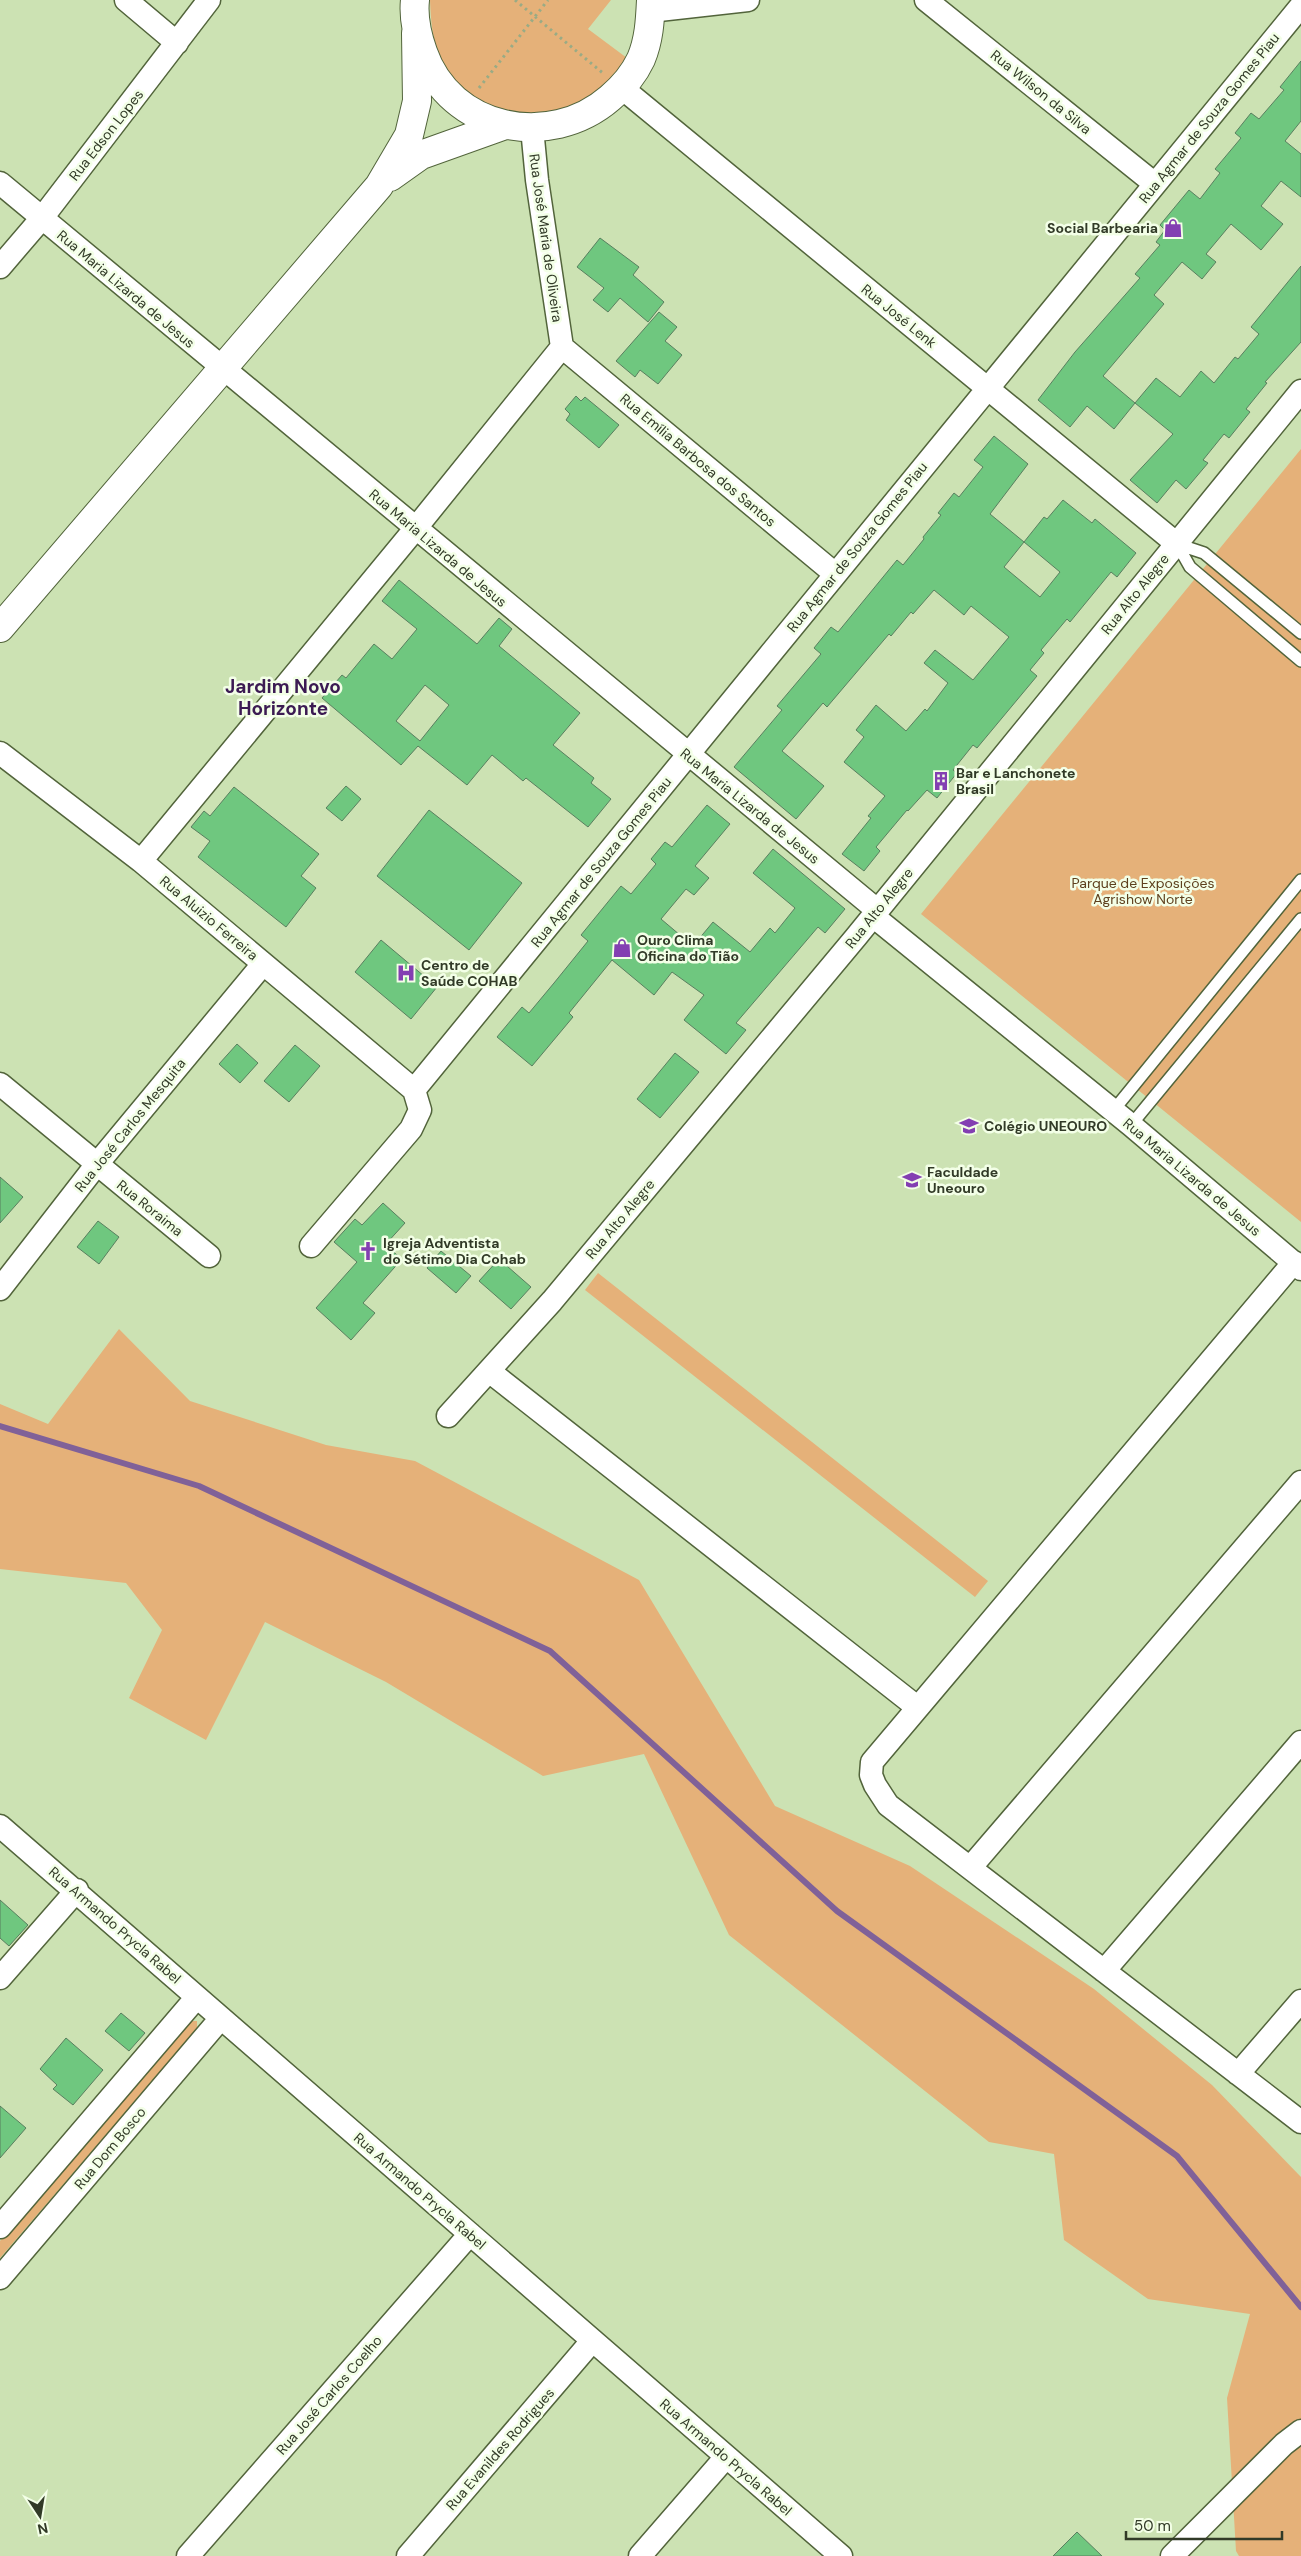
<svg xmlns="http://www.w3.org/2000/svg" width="1301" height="2556" font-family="'DM Sans',sans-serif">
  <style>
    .green { fill: #e5b179 }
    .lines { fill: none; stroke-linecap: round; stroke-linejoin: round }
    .stream { stroke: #806198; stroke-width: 6 }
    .building { fill: #6fc77f; stroke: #597f5f; fill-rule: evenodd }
    .service-casing { stroke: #52643b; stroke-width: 14 }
    .minor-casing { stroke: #52643b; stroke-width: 25 }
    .tertiary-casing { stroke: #52643b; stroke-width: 30 }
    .path { stroke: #99ab85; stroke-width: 3; stroke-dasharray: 2.5 4; stroke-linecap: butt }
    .service { stroke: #fff; stroke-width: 11 }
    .minor { stroke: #fff; stroke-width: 22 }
    .tertiary { stroke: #fff; stroke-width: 28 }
    .labels { text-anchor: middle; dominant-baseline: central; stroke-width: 5; stroke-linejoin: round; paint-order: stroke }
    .street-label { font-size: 14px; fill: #313a27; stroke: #f3ffe7 }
    .poi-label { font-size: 14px; font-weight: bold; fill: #313a27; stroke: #f3ffe7; text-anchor: start }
    .park-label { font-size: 14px; fill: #5e401d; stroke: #f3ffe7 }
    .district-label { font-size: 19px; font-weight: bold; fill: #3c1b53; stroke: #f3ffe7 }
  </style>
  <rect width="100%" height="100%" fill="#cce2b3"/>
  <!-- green -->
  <path class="green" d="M 430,0 L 611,0 L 588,29 L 627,58 C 618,74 605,91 589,100 C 539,127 472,115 443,63 C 432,43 431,22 430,0 Z
    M 1301,449 L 1301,1222 L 921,914 Z
    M 598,1273 L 988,1581 L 975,1597 L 585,1290 Z
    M 119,1329 L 190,1401 L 326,1445 L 415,1461 L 639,1580 L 775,1806 L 910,1866 L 1094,1989 L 1212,2085 L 1301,2177 L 1301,2556 L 1239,2556 L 1236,2551 L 1227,2398 L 1250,2314 L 1148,2299 L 1064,2240 L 1054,2154 L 989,2142 L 729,1935 L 644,1754 L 543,1776 L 386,1682 L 265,1622 L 206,1740 L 129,1698 L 162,1630 L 126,1583 L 0,1569 L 0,1404 L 48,1424 Z
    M 190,2021 L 197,2021 L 197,2029 L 0,2258 L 0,2241 Z"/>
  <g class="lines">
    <!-- stream -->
    <path class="stream" d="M 0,1426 L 199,1486 L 550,1651 L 837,1911 L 1177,2156 L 1301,2307"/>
  </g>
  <!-- building -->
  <path class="building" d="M 1301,61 L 1301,121 L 1285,141 L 1301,154 L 1301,197 L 1281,181 L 1261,206 L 1283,224 L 1261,250 L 1231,224 L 1206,254 L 1216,262 L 1202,279 L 1182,262 L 1154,295 L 1164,304 L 1103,376 L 1135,403 L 1114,429 L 1087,406 L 1070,427 L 1038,400 L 1075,352 L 1140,278 L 1135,274 L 1160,245 L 1156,242 L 1165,230 L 1160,225 L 1189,190 L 1200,199 L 1220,173 L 1215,169 L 1241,138 L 1235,133 L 1251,113 L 1259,119 L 1284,90 L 1280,87 Z
    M 600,238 L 639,267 L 633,275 L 664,302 L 648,322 L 620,298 L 608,312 L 593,300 L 604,288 L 577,267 Z
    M 1301,266 L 1301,342 L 1265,382 L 1267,383 L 1246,409 L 1250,412 L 1229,438 L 1224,434 L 1203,460 L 1208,463 L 1186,489 L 1176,480 L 1157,503 L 1130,480 L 1173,434 L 1135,403 L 1156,378 L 1180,397 L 1201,371 L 1214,383 L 1235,357 L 1238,359 L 1259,334 L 1251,327 Z
    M 659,312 L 677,327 L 665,341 L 682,355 L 658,384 L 640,370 L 635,377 L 616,361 Z
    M 576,396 L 581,401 L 585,397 L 619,425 L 599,448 L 566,420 L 570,414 L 565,409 Z
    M 994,436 L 1028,464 L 990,514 L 1024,542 L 1004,567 L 1040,597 L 1060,572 L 1024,542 L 1044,517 L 1047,519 L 1063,500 L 1092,523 L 1095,519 L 1136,553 L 1117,577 L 1111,572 L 1070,622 L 1067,619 L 1041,650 L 1044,653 L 1030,670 L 1037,676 L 977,748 L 973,745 L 953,770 L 957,773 L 937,798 L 927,790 L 908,811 L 907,810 L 876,847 L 880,851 L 864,871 L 842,854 L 871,818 L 868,816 L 885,796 L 844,762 L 864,737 L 856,730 L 876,705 L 906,731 L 925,709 L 927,711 L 948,683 L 924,663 L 935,650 L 973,680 L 1009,637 L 971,606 L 964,615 L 934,590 L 913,614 L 911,612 L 891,636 L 889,634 L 827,707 L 823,703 L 782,751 L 824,786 L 796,819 L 734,767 L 782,710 L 777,706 L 821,654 L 814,648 L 831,627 L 838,632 L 897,560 L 903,565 L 924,539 L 923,537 L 941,515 L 938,513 L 954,493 L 959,497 L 983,467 L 974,460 Z
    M 399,580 L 477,644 L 499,618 L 512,629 L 499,646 L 580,713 L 553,745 L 594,778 L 591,783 L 611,799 L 588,827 L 526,778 L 523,781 L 492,755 L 467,785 L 418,746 L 401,765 L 322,698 L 342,675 L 346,678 L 374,644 L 392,659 L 417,629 L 382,601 ZM 425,685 L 449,705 L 420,741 L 396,721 Z
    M 346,786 L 361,799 L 342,821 L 326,808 Z
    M 234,787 L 319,854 L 301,876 L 316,888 L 286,927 L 198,857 L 210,841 L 191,827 L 204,811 L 210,816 Z
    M 707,805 L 730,824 L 695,866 L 709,878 L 694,895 L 686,889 L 661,919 L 693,946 L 713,922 L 750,952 L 770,928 L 775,933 L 795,908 L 753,873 L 773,849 L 845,909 L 825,933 L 818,927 L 736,1023 L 746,1030 L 726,1054 L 684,1020 L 704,995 L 672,972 L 654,995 L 612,960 L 569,1013 L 573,1017 L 532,1066 L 497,1037 L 522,1007 L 529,1013 L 554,983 L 588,941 L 581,935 L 621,886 L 631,894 L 656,864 L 651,859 L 665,842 L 672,847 Z
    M 429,810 L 522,883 L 469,950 L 377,876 Z
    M 381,940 L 437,987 L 411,1019 L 355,972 Z
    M 237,1044 L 258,1063 L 240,1083 L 219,1064 Z
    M 295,1045 L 320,1066 L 289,1102 L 264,1081 Z
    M 675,1053 L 699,1072 L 660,1118 L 637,1099 Z
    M 0,1177 L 23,1197 L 0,1223 Z
    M 383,1203 L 405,1223 L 385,1245 L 402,1259 L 363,1303 L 375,1313 L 351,1340 L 316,1308 L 357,1262 L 334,1242 L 355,1219 L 362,1225 Z
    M 98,1221 L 119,1237 L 99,1264 L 77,1247 Z
    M 441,1251 L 471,1276 L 456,1293 L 427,1268 Z
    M 499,1259 L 531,1287 L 511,1309 L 479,1281 Z
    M 0,1900 L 28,1925 L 9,1946 L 0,1938 Z
    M 121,2013 L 145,2033 L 129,2051 L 105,2031 Z
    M 66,2038 L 103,2070 L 73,2105 L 53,2089 L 57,2085 L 40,2069 Z
    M 0,2106 L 26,2128 L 0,2158 Z
    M 1077,2532 L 1102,2556 L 1053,2556 Z"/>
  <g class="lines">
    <!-- service casing -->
    <g class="service-casing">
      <path id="service" d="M 1177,544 L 1190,567 L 1301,661
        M 1177,544 L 1204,553 L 1301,633
        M 1113,1111 L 1301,880
        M 1131,1125 L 1301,919"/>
    </g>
    <!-- minor casing -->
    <g class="minor-casing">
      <path id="minor" d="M 126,0 L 177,43
        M 926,0 L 1155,184
        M 650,11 L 748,0
        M 622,88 L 1177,544
        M 532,128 L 537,180 L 562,347
        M 0,183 L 877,910
        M 0,267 L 42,218 L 209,0
        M 562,347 L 834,573
        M 0,753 L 141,861 L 414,1090
        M 141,861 L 415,529 L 562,347
        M 873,916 L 1131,1125 L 1301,1269
        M 0,1084 L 209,1256
        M 414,1090 C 710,729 1004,366 1301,6
        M 311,1246 L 411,1129 L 420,1110 L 414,1090
        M 1294,1262 L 872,1762 L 871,1775 L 875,1785 L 888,1805 L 1301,2122
        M 0,1289 L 97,1164 L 263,964
        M 489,1371 L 917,1707
        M 448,1416 L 552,1301 L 856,937 L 1301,391
        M 0,1826 L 841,2556
        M 970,1868 L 1301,1482
        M 1104,1971 L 1301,1742
        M 0,1978 L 77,1890
        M 1238,2074 L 1301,2001
        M 0,2227 L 197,1997
        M 0,2278 L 221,2018
        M 188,2556 L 470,2234
        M 408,2556 L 592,2341
        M 640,2556 L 726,2457
        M 1172,2556 L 1284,2444 L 1301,2431"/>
    </g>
    <!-- tertiary casing -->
    <g class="tertiary-casing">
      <path id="tertiary" d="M 415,0 C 413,18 417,35 423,52 C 450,131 550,150 610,98 C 622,88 634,74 641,59 C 649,40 650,21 651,0
        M 390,177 L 421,155 L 505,125
        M 0,628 L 379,186 L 409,135 L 417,101 L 416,33"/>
    </g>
    <!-- path -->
    <path class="path" d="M 515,0 L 604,74
      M 479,88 L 548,0"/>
    <!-- service -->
    <use href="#service" class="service"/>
    <!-- minor -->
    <use href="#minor" class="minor"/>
    <!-- tertiary -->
    <use href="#tertiary" class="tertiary"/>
  </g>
  <!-- icons -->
  <defs>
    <g id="shop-bare" transform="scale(1.5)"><path d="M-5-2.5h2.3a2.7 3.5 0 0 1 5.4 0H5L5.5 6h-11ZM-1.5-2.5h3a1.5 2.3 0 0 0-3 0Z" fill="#833fb2" stroke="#f3ffe7" stroke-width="2.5" paint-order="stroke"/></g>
    <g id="building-bare" transform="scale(1.5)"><path d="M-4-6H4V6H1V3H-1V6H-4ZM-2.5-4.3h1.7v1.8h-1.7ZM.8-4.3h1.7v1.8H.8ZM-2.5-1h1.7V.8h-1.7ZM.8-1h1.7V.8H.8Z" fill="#833fb2" stroke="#f3ffe7" stroke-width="2.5" paint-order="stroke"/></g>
    <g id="hospital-bare" transform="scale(1.5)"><path d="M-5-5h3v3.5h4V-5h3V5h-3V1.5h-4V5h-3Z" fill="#833fb2" stroke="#f3ffe7" stroke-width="2.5" paint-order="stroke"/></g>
    <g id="school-bare" transform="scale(1.5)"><path d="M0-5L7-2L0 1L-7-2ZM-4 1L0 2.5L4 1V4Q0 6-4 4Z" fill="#833fb2" stroke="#f3ffe7" stroke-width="2.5" paint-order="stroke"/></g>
    <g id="university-bare" transform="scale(1.5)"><path d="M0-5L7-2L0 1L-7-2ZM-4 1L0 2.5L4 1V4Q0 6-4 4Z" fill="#833fb2" stroke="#f3ffe7" stroke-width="2.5" paint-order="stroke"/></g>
    <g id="church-bare" transform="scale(1.5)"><path d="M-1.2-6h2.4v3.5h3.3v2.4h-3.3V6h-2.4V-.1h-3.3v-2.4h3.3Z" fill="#833fb2" stroke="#f3ffe7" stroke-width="2.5" paint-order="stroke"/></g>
  </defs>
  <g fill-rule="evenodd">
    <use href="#shop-bare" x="1173" y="228"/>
    <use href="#building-bare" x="941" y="781"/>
    <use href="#shop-bare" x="622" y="948"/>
    <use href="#hospital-bare" x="406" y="973"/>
    <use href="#school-bare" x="969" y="1126"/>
    <use href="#university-bare" x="912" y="1180"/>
    <use href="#church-bare" x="368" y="1251"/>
  </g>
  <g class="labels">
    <!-- street labels -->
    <g class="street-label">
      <text transform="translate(1041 92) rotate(39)">Rua Wilson da Silva</text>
      <text transform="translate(1209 118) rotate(-51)">Rua Agmar de Souza Gomes Piau</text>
      <text transform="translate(106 135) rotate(-52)">Rua Edson Lopes</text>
      <text transform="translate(546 238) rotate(82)">Rua José Maria de Oliveira</text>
      <text transform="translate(126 289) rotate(40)">Rua Maria Lizarda de Jesus</text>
      <text transform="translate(899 316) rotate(39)">Rua José Lenk</text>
      <text transform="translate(698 460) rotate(40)">Rua Emília Barbosa dos Santos</text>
      <text transform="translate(857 547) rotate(-51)">Rua Agmar de Souza Gomes Piau</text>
      <text transform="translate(438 548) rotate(40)">Rua Maria Lizarda de Jesus</text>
      <text transform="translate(1135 594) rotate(-51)">Rua Alto Alegre</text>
      <text transform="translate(750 806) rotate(39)">Rua Maria Lizarda de Jesus</text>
      <text transform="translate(601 862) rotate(-51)">Rua Agmar de Souza Gomes Piau</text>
      <text transform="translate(879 908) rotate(-51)">Rua Alto Alegre</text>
      <text transform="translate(209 918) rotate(40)">Rua Aluizio Ferreira</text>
      <text transform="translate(130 1125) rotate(-51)">Rua José Carlos Mesquita</text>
      <text transform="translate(1192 1177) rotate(40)">Rua Maria Lizarda de Jesus</text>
      <text transform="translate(150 1208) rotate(39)">Rua Roraima</text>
      <text transform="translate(620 1219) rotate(-50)">Rua Alto Alegre</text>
      <text transform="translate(115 1925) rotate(41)">Rua Armando Prycla Rabel</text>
      <text transform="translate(110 2148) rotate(-50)">Rua Dom Bosco</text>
      <text transform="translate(420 2191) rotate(41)">Rua Armando Prycla Rabel</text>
      <text transform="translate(329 2395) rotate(-49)">Rua José Carlos Coelho</text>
      <text transform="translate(500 2449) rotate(-49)">Rua Evanildes Rodrigues</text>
      <text transform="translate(726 2457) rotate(41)">Rua Armando Prycla Rabel</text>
    </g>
    <!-- poi labels -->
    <g class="poi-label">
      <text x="1158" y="228" text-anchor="end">Social Barbearia</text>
      <text x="956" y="773">Bar e Lanchonete<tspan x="956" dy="16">Brasil</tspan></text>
      <text x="637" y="940">Ouro Clima<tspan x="637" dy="16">Oficina do Tião</tspan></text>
      <text x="421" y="965">Centro de<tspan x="421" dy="16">Saúde COHAB</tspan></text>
      <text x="984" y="1126">Colégio UNEOURO</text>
      <text x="927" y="1172">Faculdade<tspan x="927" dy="16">Uneouro</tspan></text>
      <text x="383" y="1243">Igreja Adventista<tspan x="383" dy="16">do Sétimo Dia Cohab</tspan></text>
    </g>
    <!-- park labels -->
    <g class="park-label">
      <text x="1143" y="883">Parque de Exposições<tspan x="1143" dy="16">Agrishow Norte</tspan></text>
    </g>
    <!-- district labels -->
    <g class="district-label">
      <text x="283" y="686">Jardim Novo<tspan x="283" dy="22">Horizonte</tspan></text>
    </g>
  </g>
  <!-- north arrow -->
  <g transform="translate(40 2516) rotate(168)" stroke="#f3ffe7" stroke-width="4" paint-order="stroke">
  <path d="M0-4L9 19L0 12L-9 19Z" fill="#313a27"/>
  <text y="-8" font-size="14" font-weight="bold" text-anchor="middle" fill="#313a27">N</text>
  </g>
  <!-- scale -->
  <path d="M1126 2531v8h156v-8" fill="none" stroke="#313a27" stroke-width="2.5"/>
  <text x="1134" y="2531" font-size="15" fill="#313a27" stroke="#f3ffe7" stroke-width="4" paint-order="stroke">50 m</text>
</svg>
